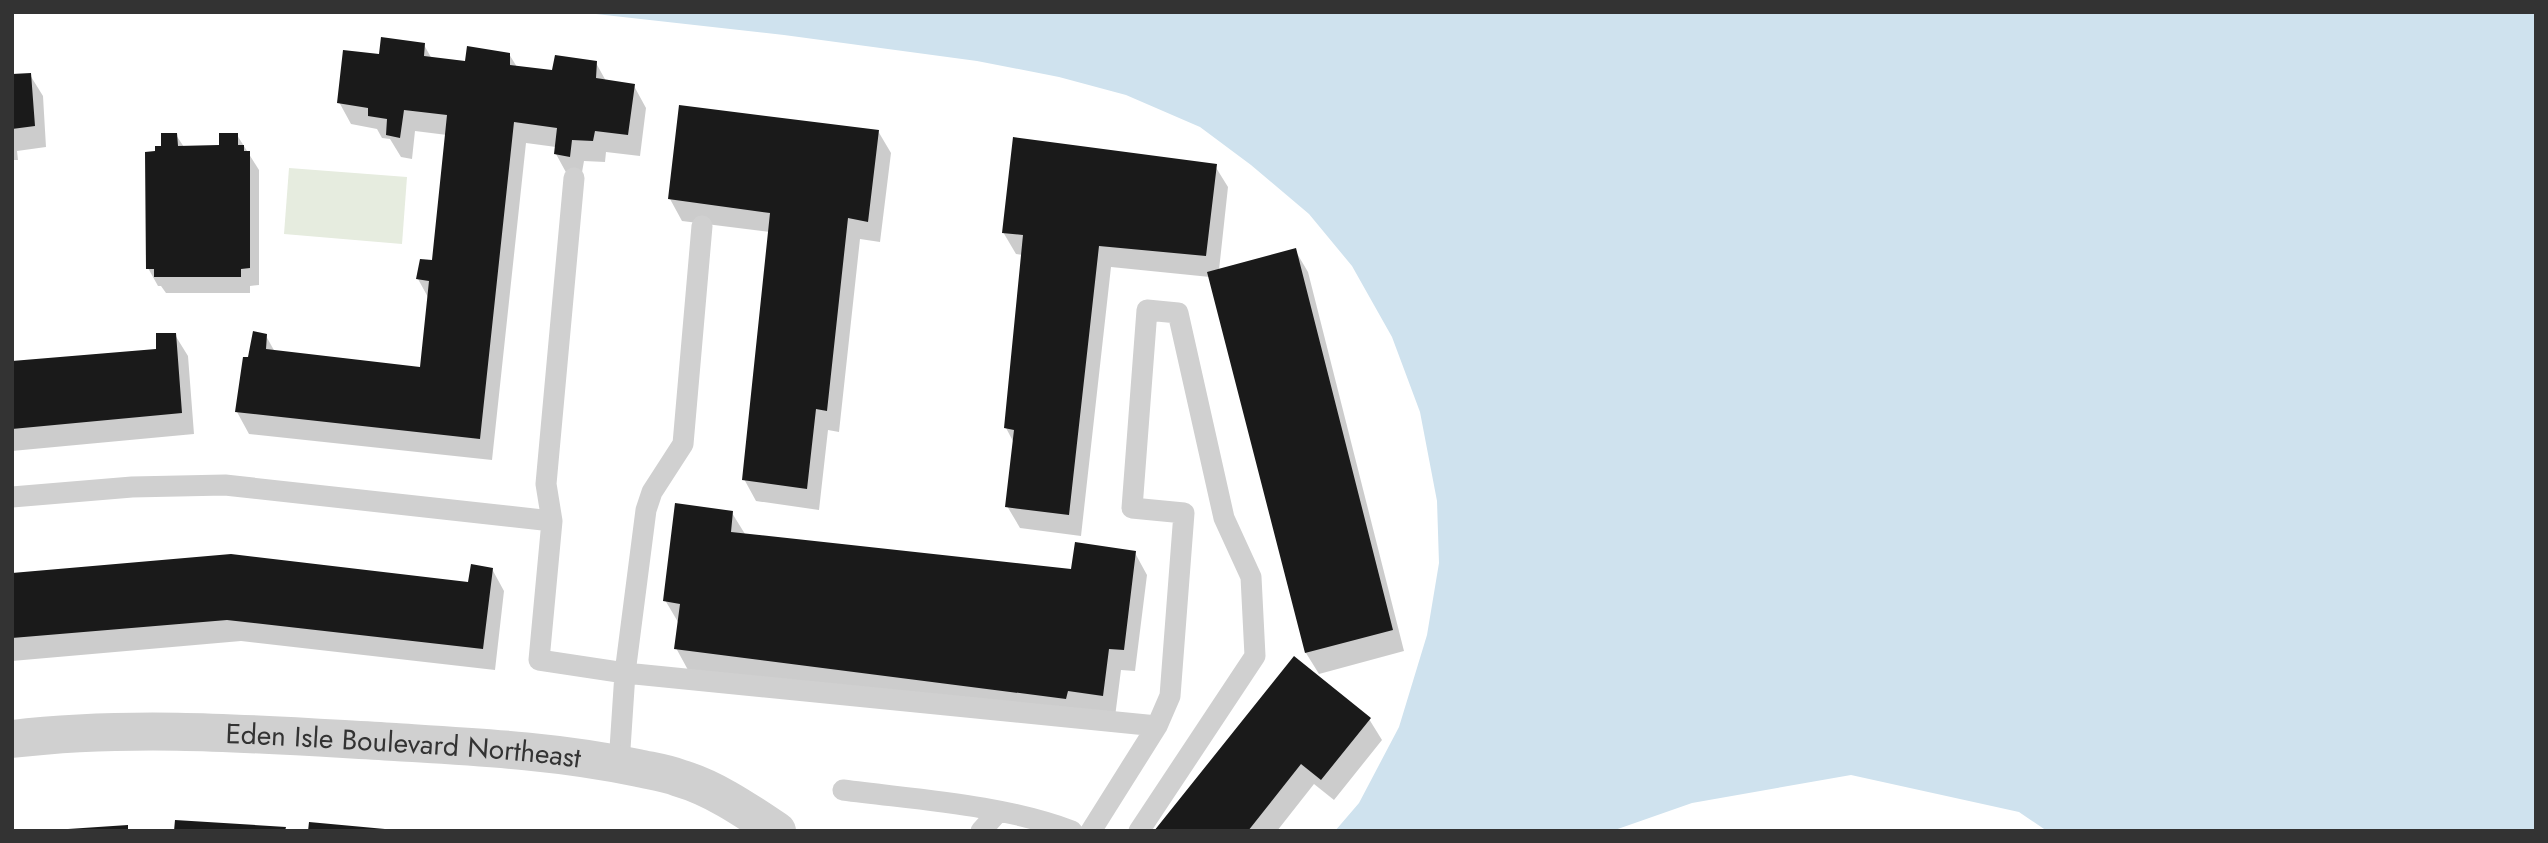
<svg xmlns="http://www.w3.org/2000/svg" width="2548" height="843" font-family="Jost,sans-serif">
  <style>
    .grass { fill: #e6ecdf }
    .water { fill: #cfe2ee }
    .shadow { fill: #0003 }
    .building { fill: #1a1a1a }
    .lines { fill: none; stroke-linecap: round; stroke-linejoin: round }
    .lane { stroke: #d0d0d0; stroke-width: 21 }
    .street { stroke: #d0d0d0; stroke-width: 38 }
    .labels { text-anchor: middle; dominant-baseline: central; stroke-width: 7; stroke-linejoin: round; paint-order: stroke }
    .street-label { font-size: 28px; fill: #333; stroke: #fff }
  </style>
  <rect width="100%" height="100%" fill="#fff"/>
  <!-- grass -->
  <path class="grass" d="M 289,168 L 407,177 L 402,244 L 284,234 Z"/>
  <!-- water -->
  <path class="water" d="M 578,12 L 2536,12 L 2536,831 L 2047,831 L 2019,812 L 1851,775 L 1692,803 L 1612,831 L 1335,831 L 1359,803 L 1399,727 L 1427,635 L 1439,563 L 1437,501 L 1420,412 L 1392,337 L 1352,266 L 1309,214 L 1251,165 L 1200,127 L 1126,95 L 1059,77 L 977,61 L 784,35 Z"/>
  <!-- shadow -->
  <path class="shadow" d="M 424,45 L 432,59 L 467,63 L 509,54 L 517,67 L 553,72 L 596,63 L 606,81 L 634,86 L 646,108 L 640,156 L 606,152 L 605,162 L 584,161 L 581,178 L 568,176 L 556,154 L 556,147 L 526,143 L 492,460 L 249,434 L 237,412 L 250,359 L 266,336 L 275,352 L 422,369 L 429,299 L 418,279 L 434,262 L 447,135 L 415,131 L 412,159 L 401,157 L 390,139 L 382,138 L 377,129 L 351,124 L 339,102 L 380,56 Z
    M 30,75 L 43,96 L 46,147 L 17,151 L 18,160 L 12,160 L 12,76 Z
    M 878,131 L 891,153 L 880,242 L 860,239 L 839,432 L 828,430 L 819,510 L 756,501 L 744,479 L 770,232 L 682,221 L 670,199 Z
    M 176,135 L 184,147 L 221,147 L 237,135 L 259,170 L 259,285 L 250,286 L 250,293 L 166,293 L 161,286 L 158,286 L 148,268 L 156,153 Z
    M 1215,166 L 1228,187 L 1219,270 L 1295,250 L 1308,272 L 1404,651 L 1319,674 L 1306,653 L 1210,277 L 1111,267 L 1081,536 L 1020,528 L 1007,506 L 1014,443 L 1006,428 L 1023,255 L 1016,254 L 1003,232 Z
    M 175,335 L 188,356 L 194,434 L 12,451 L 12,362 L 158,350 Z
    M 732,513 L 745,534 L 1072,571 L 1135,553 L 1147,575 L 1135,671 L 1121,670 L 1115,717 L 688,670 L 676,648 L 678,622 L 665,600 Z
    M 492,569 L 504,591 L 495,670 L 241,641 L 12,661 L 12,575 L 470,584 Z
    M 1369,719 L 1382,740 L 1334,800 L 1314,784 L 1277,831 L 1157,831 Z"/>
  <!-- building -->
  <path class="building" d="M 381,37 L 425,43 L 424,56 L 465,61 L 467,46 L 510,53 L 510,65 L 552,70 L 555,55 L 597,61 L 596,78 L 635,84 L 628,135 L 595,131 L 593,141 L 572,140 L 570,157 L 554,154 L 557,128 L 514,122 L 480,439 L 235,412 L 243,357 L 248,357 L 253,331 L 267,334 L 266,349 L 420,367 L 429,281 L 416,279 L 420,259 L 432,260 L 447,115 L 404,110 L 400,138 L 386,135 L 387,119 L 368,116 L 368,108 L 337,103 L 343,50 L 379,54 Z
    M 31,73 L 35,126 L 12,129 L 12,74 Z
    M 679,105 L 879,130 L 868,222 L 848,218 L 827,411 L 816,409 L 807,489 L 742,480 L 770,213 L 668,199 Z
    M 161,133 L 177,133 L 178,146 L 219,145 L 219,133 L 238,133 L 238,145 L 244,145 L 244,151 L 250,151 L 250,268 L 241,269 L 241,277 L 154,277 L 154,269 L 146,269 L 145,152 L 155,151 L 155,146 L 161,146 Z
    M 1013,137 L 1217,164 L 1206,256 L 1099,246 L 1069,515 L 1005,507 L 1014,430 L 1004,428 L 1023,235 L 1002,233 Z
    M 1296,248 L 1393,630 L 1305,653 L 1207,272 Z
    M 156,333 L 176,333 L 182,413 L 12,429 L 12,361 L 156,349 Z
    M 675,503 L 733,511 L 731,532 L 1071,569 L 1075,542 L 1136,551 L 1124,650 L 1109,649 L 1103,696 L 1068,691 L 1066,699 L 674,649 L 680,604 L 663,601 Z
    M 231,554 L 468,582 L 471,564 L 493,568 L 483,649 L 227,620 L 12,638 L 12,573 Z
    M 1294,656 L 1371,718 L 1321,780 L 1301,764 L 1248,831 L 1154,831 Z
    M 175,820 L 286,827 L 285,831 L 174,831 Z
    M 309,822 L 385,829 L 385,831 L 308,831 Z
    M 128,825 L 128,831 L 68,831 L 68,829 Z"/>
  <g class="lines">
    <!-- lane -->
    <path class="lane" d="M 574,178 L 546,484 L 552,521 L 539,660 L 625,673 L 1157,726
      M 12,497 L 132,487 L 225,485 L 552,521
      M 619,764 L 625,673 L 646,510 L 652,492 L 683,444 L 702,226
      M 843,790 C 919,800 999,804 1072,831
      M 981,831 L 999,811
      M 1091,831 L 1157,726 L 1170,696 L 1184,513 L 1132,508 L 1147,310 L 1178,313 L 1224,518 L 1251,577 L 1255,656 L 1139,831"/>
    <!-- street -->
    <path class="street" id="s1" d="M 12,739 C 139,724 267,735 395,742 C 476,747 558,751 638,768 C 651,771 666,773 679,778 C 714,788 747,811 777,831"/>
  </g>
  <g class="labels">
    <!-- street labels -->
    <g class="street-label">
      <text stroke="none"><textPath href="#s1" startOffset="392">Eden Isle Boulevard Northeast</textPath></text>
    </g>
  </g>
  <!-- border -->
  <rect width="2548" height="843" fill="none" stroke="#333333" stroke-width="28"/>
</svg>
